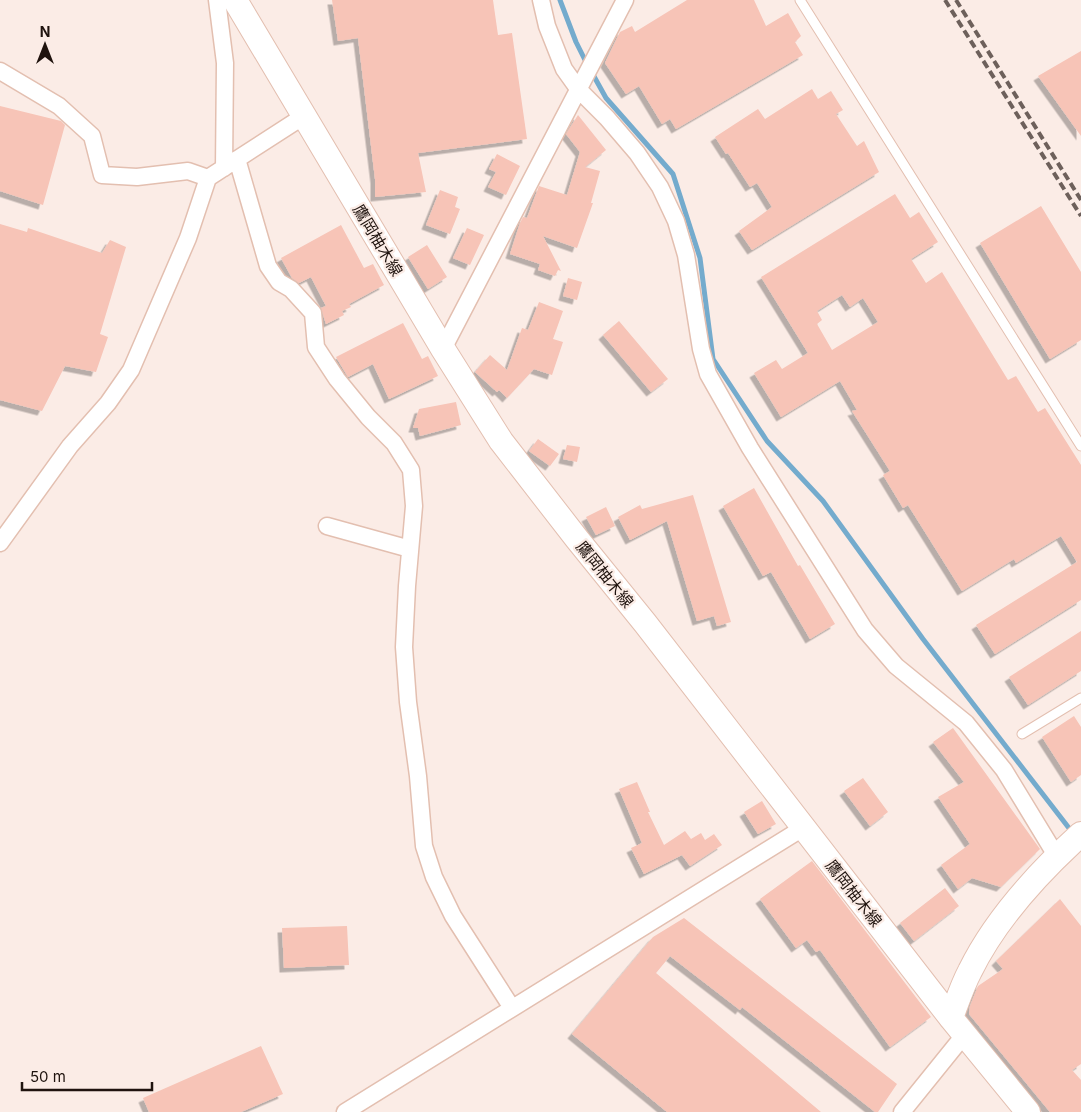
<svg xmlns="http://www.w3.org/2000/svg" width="1081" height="1112" font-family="Inter,'Noto Sans JP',sans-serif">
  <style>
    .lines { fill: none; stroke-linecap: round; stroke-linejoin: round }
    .stream { stroke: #74abcd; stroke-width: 5 }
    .building { fill: #f7c4b7; fill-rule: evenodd; filter: url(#shadow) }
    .lane-casing { stroke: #e3bfb0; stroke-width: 11 }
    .street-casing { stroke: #e3bfb0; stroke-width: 19 }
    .secondary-casing { stroke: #e3bfb0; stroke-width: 26 }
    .lane { stroke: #fff; stroke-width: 9 }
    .street { stroke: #fff; stroke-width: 16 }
    .secondary { stroke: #fff; stroke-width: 24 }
    .rail { stroke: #6d605b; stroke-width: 4; stroke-dasharray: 8 4; stroke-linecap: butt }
    .labels { text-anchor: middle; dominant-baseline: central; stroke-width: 4.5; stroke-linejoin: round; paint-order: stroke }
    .street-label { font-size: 16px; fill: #1f130e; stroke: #fbece6 }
  </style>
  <defs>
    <filter id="shadow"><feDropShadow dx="-4.5" dy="4.5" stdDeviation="0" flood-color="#0004"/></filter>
  </defs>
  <rect width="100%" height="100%" fill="#fbece6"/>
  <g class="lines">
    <!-- stream -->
    <path class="stream" d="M 560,0 L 576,42 L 587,64
      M 591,71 L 606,98 L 673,174 L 700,258 L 713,359 L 767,441 L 823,501 L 923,639 L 1072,832"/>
  </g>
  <!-- building -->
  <path class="building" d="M 332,0 L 493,0 L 498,35 L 512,33 L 527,139 L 418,153 L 426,192 L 375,197 L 375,179 L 358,38 L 338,41 Z
    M 687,0 L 754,0 L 766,26 L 788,13 L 801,36 L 795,42 L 803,55 L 676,129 L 670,119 L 662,124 L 639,86 L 626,94 L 605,63 L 620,32 L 632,26 L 635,32 Z
    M 1081,51 L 1081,136 L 1038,76 Z
    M 812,89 L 818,99 L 831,91 L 843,110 L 836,114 L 857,146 L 864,141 L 879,172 L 752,250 L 739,231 L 772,207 L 757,183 L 750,187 L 728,153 L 726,154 L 715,137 L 758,109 L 765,119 Z
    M 0,106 L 61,121 L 65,125 L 43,205 L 0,191 Z
    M 578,115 L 606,150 L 585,167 L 600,171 L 591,203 L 593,203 L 577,248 L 543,236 L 561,271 L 558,270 L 555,276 L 538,270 L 540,264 L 510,254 L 520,223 L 523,217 L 527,218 L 539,186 L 567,195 L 580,152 L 566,134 Z
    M 497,154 L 520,166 L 506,195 L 488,187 L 496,172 L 489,169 Z
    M 440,190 L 458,197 L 455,207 L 460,209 L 450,234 L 426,225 Z
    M 895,194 L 910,218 L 919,212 L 938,242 L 911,259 L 926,283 L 942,272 L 1008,380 L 1016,376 L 1038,412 L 1045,408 L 1081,465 L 1081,600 L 995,654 L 976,625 L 1077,562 L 1061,536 L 1016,563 L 1014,559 L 962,591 L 908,505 L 903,508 L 883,475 L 890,471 L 852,411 L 857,410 L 840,381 L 781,417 L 754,373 L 776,360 L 782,369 L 808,353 L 761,277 ZM 842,295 L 850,307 L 863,298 L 878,322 L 832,350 L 817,324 L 822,320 L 817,311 Z
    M 1041,206 L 1081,272 L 1081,340 L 1050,359 L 980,243 Z
    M 0,224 L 27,232 L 28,228 L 102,253 L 110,240 L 126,247 L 100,334 L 108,337 L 96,372 L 65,366 L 42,411 L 0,400 Z
    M 341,225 L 364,268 L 373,264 L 384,285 L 349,304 L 351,307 L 342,311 L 344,315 L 326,324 L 321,308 L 326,306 L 311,277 L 299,283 L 292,278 L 281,258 Z
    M 467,228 L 484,235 L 470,265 L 453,258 Z
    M 427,245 L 447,277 L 428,289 L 408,257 Z
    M 568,278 L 582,282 L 577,300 L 563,296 Z
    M 539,302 L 563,311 L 553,339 L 563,342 L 552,375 L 534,369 L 507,398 L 499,390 L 497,392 L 475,372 L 490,355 L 507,370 L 522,328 L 528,330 Z
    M 619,321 L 668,379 L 651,392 L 603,335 Z
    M 403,323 L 422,359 L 428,356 L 438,376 L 389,399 L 373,364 L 348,377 L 336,357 Z
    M 456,402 L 461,425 L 420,436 L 418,428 L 413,428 L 419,409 Z
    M 538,439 L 559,454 L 550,466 L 529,451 Z
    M 567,445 L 580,447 L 577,462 L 563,459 Z
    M 754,488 L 798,566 L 800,565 L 835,624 L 810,639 L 771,572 L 763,576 L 723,506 Z
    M 693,495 L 731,622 L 717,626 L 714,616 L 697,621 L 667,521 L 630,540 L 618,517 L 640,505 L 642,509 Z
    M 606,507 L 615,526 L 596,535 L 586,517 Z
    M 1081,631 L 1081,671 L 1028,705 L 1009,677 Z
    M 1074,716 L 1081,727 L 1081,775 L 1071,782 L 1042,737 Z
    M 953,728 L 1040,849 L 1001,887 L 972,878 L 958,889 L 941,865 L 970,844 L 938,797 L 964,782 L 933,742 Z
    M 863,778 L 888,812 L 870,826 L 844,791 Z
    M 637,782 L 650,812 L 648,812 L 664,845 L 685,831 L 691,839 L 701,833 L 705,840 L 714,834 L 722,845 L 690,866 L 682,855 L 644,874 L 631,848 L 642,843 L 619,789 Z
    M 762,801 L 776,824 L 758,834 L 744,812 Z
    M 812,861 L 931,1017 L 890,1047 L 820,950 L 816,952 L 807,940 L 796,948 L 760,899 Z
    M 945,888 L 959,906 L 914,941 L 900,923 Z
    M 1060,899 L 1081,926 L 1081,1064 L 1072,1070 L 1081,1080 L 1081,1112 L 1050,1112 L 969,1014 L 970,1006 L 978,986 L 1003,969 L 996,961 Z
    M 684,918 L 897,1084 L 878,1112 L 875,1112 L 742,1007 L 740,1010 L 670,956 L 656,973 L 821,1112 L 667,1112 L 572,1034 L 653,937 Z
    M 347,926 L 349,965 L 284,968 L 282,928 Z
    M 261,1046 L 283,1094 L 241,1112 L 149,1112 L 143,1098 Z"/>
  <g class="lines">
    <!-- lane casing -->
    <g class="lane-casing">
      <path id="lane" d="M 800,0 L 1081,446
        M 1022,734 L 1081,698"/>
    </g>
    <!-- street casing -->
    <g class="street-casing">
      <path id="street" d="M 217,0 L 225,63 L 224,168
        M 541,0 L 547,26 L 564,69 L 579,90 L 607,118 L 637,153 L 660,187 L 676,221 L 686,255 L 701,349 L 708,374 L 750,448 L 865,630 L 896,666 L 966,723 L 1004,770 L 1057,857
        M 0,71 L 59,106 L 92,136 L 102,175 L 137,177 L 188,171 L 208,178
        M 237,159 L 268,266 L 279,282 L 291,289 L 313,313 L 316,347 L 337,379 L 368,417 L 394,443 L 411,470 L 414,506 L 407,586 L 404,647 L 408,702 L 418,776 L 424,846 L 434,877 L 453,916 L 512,1008
        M 443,349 L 625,0
        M 327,526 L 410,549
        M 0,543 L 70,446 L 108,403 L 131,370 L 188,238 L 208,178 L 304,116
        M 345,1112 L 803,828
        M 902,1112 L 965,1034"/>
    </g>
    <!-- secondary casing -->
    <g class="secondary-casing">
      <path id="secondary" d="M 235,0 L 443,349 L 501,441 L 577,539 L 645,623 L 951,1018 L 1028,1112
        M 951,1018 C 957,1002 962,986 970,971 C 995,920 1039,872 1081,834"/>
    </g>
    <!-- lane -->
    <use href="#lane" class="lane"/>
    <!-- street -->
    <use href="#street" class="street"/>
    <!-- secondary -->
    <use href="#secondary" class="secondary"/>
    <!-- rail -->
    <path class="rail" d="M 945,0 L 1081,216
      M 956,0 L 1081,200"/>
  </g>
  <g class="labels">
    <!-- street labels -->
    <g class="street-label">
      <text transform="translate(378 240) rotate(59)">鷹岡柚木線</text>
      <text transform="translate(605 574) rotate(51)">鷹岡柚木線</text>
      <text transform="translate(854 893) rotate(52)">鷹岡柚木線</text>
    </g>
  </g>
  <!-- north arrow -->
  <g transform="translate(45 45)" stroke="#fbece6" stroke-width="4" paint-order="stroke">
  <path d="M0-4L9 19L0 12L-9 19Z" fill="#1f130e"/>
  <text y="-8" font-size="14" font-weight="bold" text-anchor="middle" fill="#1f130e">N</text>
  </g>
  <!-- scale -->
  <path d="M22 1082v8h130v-8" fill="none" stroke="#1f130e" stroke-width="2.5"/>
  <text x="30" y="1082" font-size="15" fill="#1f130e" stroke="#fbece6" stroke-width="4" paint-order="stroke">50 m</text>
</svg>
